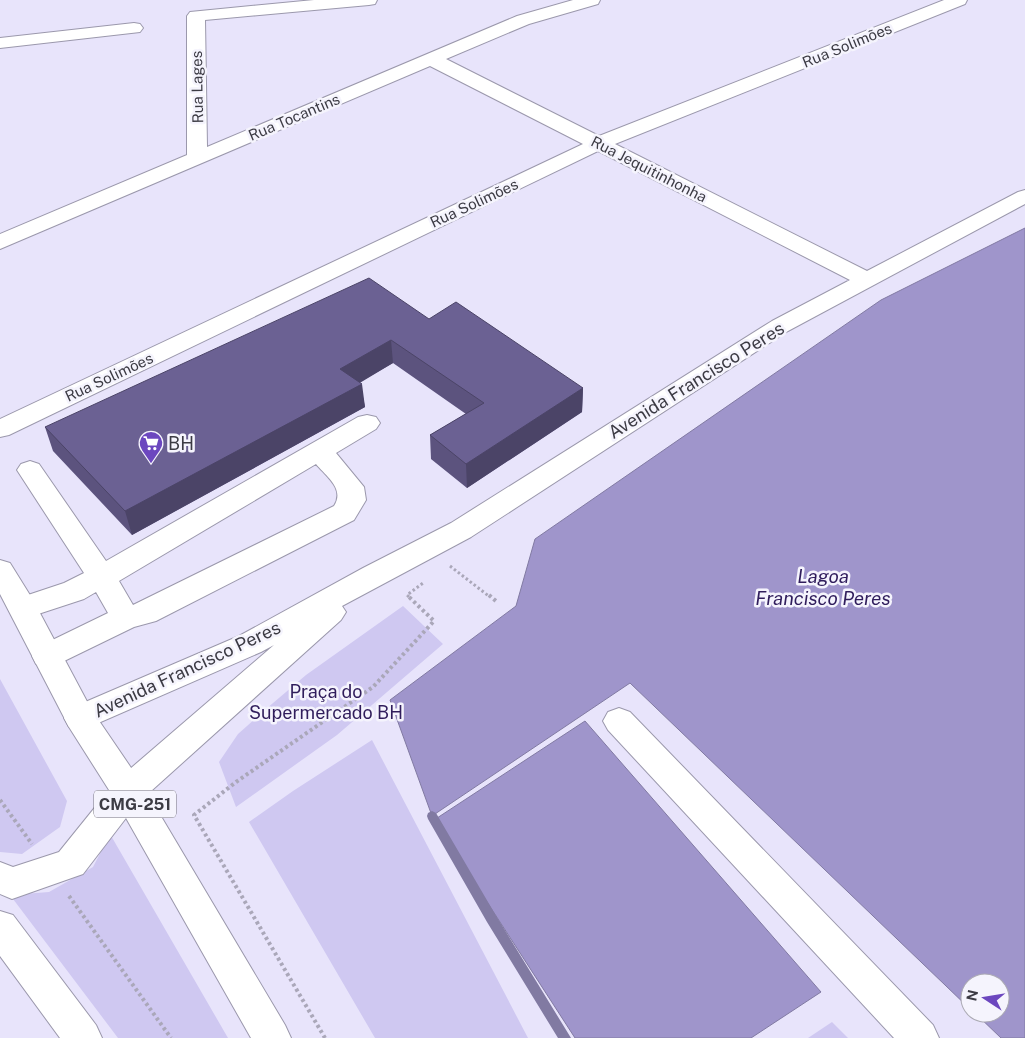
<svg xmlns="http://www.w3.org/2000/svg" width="1025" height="1038" font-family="'Public Sans',sans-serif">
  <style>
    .green { fill: #cfc8f1 }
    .water { fill: #9f95cb; stroke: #817aa2 }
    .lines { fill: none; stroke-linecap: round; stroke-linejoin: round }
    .stream { fill: #817aa2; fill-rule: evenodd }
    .minor-casing { stroke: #9b98ac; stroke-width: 2 }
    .major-casing { stroke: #9b98ac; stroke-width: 2 }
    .path-far1 { stroke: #aaa7b9; stroke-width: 3; stroke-dasharray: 2.5 2.5; stroke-linecap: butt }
    .path { stroke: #aaa7b9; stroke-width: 4; stroke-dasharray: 3 3; stroke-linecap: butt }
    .minor { fill: #fff; fill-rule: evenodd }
    .major { fill: #fff; fill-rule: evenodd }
    .wall { fill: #5c537e }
    .shaded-wall { fill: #4b4467 }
    .building { fill: #6b6193; stroke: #4b4467 }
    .labels { text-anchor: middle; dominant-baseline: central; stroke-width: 5; stroke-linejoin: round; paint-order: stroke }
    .far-street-label { font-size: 15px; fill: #3c3b44; stroke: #f5f4fd }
    .shield { fill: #f5f4fd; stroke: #74727c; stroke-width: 1 }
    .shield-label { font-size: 16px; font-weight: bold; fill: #3c3b44 }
    .street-label { font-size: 18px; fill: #3c3b44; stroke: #f5f4fd }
    .poi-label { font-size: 18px; fill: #3c3b44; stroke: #f5f4fd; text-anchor: start }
    .park-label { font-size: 18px; fill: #301d5c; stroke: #f5f4fd }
    .water-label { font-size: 19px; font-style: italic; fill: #301d5c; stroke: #f5f4fd }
  </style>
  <rect width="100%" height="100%" fill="#e8e4fb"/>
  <!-- green -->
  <path class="green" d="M 403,606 L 443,644 L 337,735 L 236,807 L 219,762 L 238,734 L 266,709 L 306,675 Z
    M 0,679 L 67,801 L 60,827 L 22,854 L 0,852 Z
    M 372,740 L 528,1038 L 375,1038 L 249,822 L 293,791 Z
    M 110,834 L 228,1038 L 118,1038 L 10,895 L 49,892 L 93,867 Z
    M 832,1022 L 848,1038 L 808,1038 Z"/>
  <!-- water -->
  <path class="water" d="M 1025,228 L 1025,1038 L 1001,1038 L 975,1013 L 1000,1013 L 1000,983 L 970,983 L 970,1009 L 630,683 L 432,816 L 390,700 L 516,606 L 535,539 L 881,300 Z
    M 585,721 L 821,992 L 751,1038 L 575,1038 L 434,820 Z"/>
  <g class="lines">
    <!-- stream -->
    <path class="stream" d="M 432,811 L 436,813 L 495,914 L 571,1038 L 558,1038 L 487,922 L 428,819 L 427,816 L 428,813 Z"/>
    <!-- minor casing -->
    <g class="minor-casing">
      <path id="minor" d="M 314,0 L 377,0 L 375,4 L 369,5 L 205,20 L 207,147 L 517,16 L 573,0 L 600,0 L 598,4 L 529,24 L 446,59 L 599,136 L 944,0 L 967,0 L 965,4 L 615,144 L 867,271 L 1018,192 L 1025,190 L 1025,204 L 788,331 L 471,537 L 342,606 L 346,612 L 341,620 L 140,801 L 128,805 L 116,801 L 111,791 L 116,781 L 274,645 L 261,652 L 80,731 L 69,727 L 64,718 L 69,709 L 239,636 L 363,568 L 451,523 L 772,321 L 850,280 L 598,151 L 9,435 L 0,437 L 0,419 L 583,144 L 430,66 L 0,249 L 0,234 L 187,155 L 187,16 L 190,12 Z
        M 134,23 L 140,24 L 143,28 L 140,32 L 0,48 L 0,38 Z
        M 367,415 L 376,417 L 380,423 L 376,429 L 336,453 L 364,487 L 366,500 L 354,520 L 156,621 L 134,627 L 58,664 L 47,668 L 36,664 L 32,656 L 36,648 L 108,613 L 96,592 L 84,599 L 23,619 L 13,616 L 8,608 L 13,600 L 64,583 L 84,573 L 17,470 L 21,464 L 30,461 L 39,464 L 106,561 L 358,417 ZM 316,464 C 327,477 345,489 334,506 L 133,605 L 119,581 Z
        M 619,708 L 630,712 L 933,1025 L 939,1038 L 894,1038 L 608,730 L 603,721 L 608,712 Z"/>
    </g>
    <!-- major casing -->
    <g class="major-casing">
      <path id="major" d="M 0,560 L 10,563 L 33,600 L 91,709 L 140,781 L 285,1025 L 291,1038 L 251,1038 L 126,818 L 83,874 L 12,899 L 0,894 L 0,862 L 13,867 L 59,852 L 109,790 L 69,727 L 0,594 Z
        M 0,911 L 13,915 L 96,1025 L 102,1038 L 60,1038 L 0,956 Z"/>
    </g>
    <!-- path-far1 -->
    <path class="path-far1" d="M 450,566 L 490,597
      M 409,597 L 407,595 L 423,583"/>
    <!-- path -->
    <path class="path" d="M 489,595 L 496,601
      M 0,800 L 32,844
      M 69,896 L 171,1038
      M 325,1038 L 194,815 L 236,782 L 373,687 L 434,621 L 407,595"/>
    <!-- minor -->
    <use href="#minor" class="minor"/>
    <!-- major -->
    <use href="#major" class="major"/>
  </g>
  <!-- wall -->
  <path class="wall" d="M 429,319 L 583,388 L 582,412 L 467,488 L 431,459 L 430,435 L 466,414 L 393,363 L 360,382 L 365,407 L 132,535 L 53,451 L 45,427 Z"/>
  <!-- shaded-wall -->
  <path class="shaded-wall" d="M 391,340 L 393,363 L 343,393 L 340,369 Z
    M 362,384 L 365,407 L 132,535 L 125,511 Z
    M 583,388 L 582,412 L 467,488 L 466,464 Z"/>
  <!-- building -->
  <path class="building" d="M 369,278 L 429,319 L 456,302 L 583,388 L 466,464 L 430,435 L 484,403 L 391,340 L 340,369 L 362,384 L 125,511 L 45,427 Z"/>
  <!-- icons -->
  <defs>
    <g id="supermarket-pin" transform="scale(1.25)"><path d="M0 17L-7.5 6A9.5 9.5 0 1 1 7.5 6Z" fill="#6c47bf" stroke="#f5f4fd"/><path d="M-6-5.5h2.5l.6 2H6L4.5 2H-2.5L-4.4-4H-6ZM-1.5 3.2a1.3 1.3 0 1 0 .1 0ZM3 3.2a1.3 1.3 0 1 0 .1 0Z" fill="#fff"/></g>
  </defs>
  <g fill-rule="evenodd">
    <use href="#supermarket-pin" x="151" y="443"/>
  </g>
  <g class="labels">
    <!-- far-street labels -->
    <g class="far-street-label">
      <text transform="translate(847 45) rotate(-22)">Rua Solimões</text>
      <text transform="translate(197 87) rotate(-91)">Rua Lages</text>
      <text transform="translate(294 117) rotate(-23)">Rua Tocantins</text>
      <text transform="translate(649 169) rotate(27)">Rua Jequitinhonha</text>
      <text transform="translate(474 203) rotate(-25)">Rua Solimões</text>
      <text transform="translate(109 377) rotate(-25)">Rua Solimões</text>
    </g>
    <!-- shield labels -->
    <rect class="shield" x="94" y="790.5" width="82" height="27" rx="4"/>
    <g class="shield-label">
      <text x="135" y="804">CMG-251</text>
    </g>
    <!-- street labels -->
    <g class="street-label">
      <text transform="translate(696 380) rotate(-32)">Avenida Francisco Peres</text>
      <text transform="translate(187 669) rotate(-25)">Avenida Francisco Peres</text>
    </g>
    <!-- poi labels -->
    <g class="poi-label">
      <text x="168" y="443">BH</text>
    </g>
    <!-- park labels -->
    <g class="park-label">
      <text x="326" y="691">Praça do<tspan x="326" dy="21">Supermercado BH</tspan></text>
    </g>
    <!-- water labels -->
    <g class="water-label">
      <text x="823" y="576">Lagoa<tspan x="823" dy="22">Francisco Peres</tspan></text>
    </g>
  </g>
  <!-- north arrow -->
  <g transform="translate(985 998) rotate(282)"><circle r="24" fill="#f5f4fd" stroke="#abaab3"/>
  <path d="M0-4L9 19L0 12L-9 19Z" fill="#6c47bf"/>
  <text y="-8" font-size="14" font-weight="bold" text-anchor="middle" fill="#3c3b44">N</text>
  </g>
</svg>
